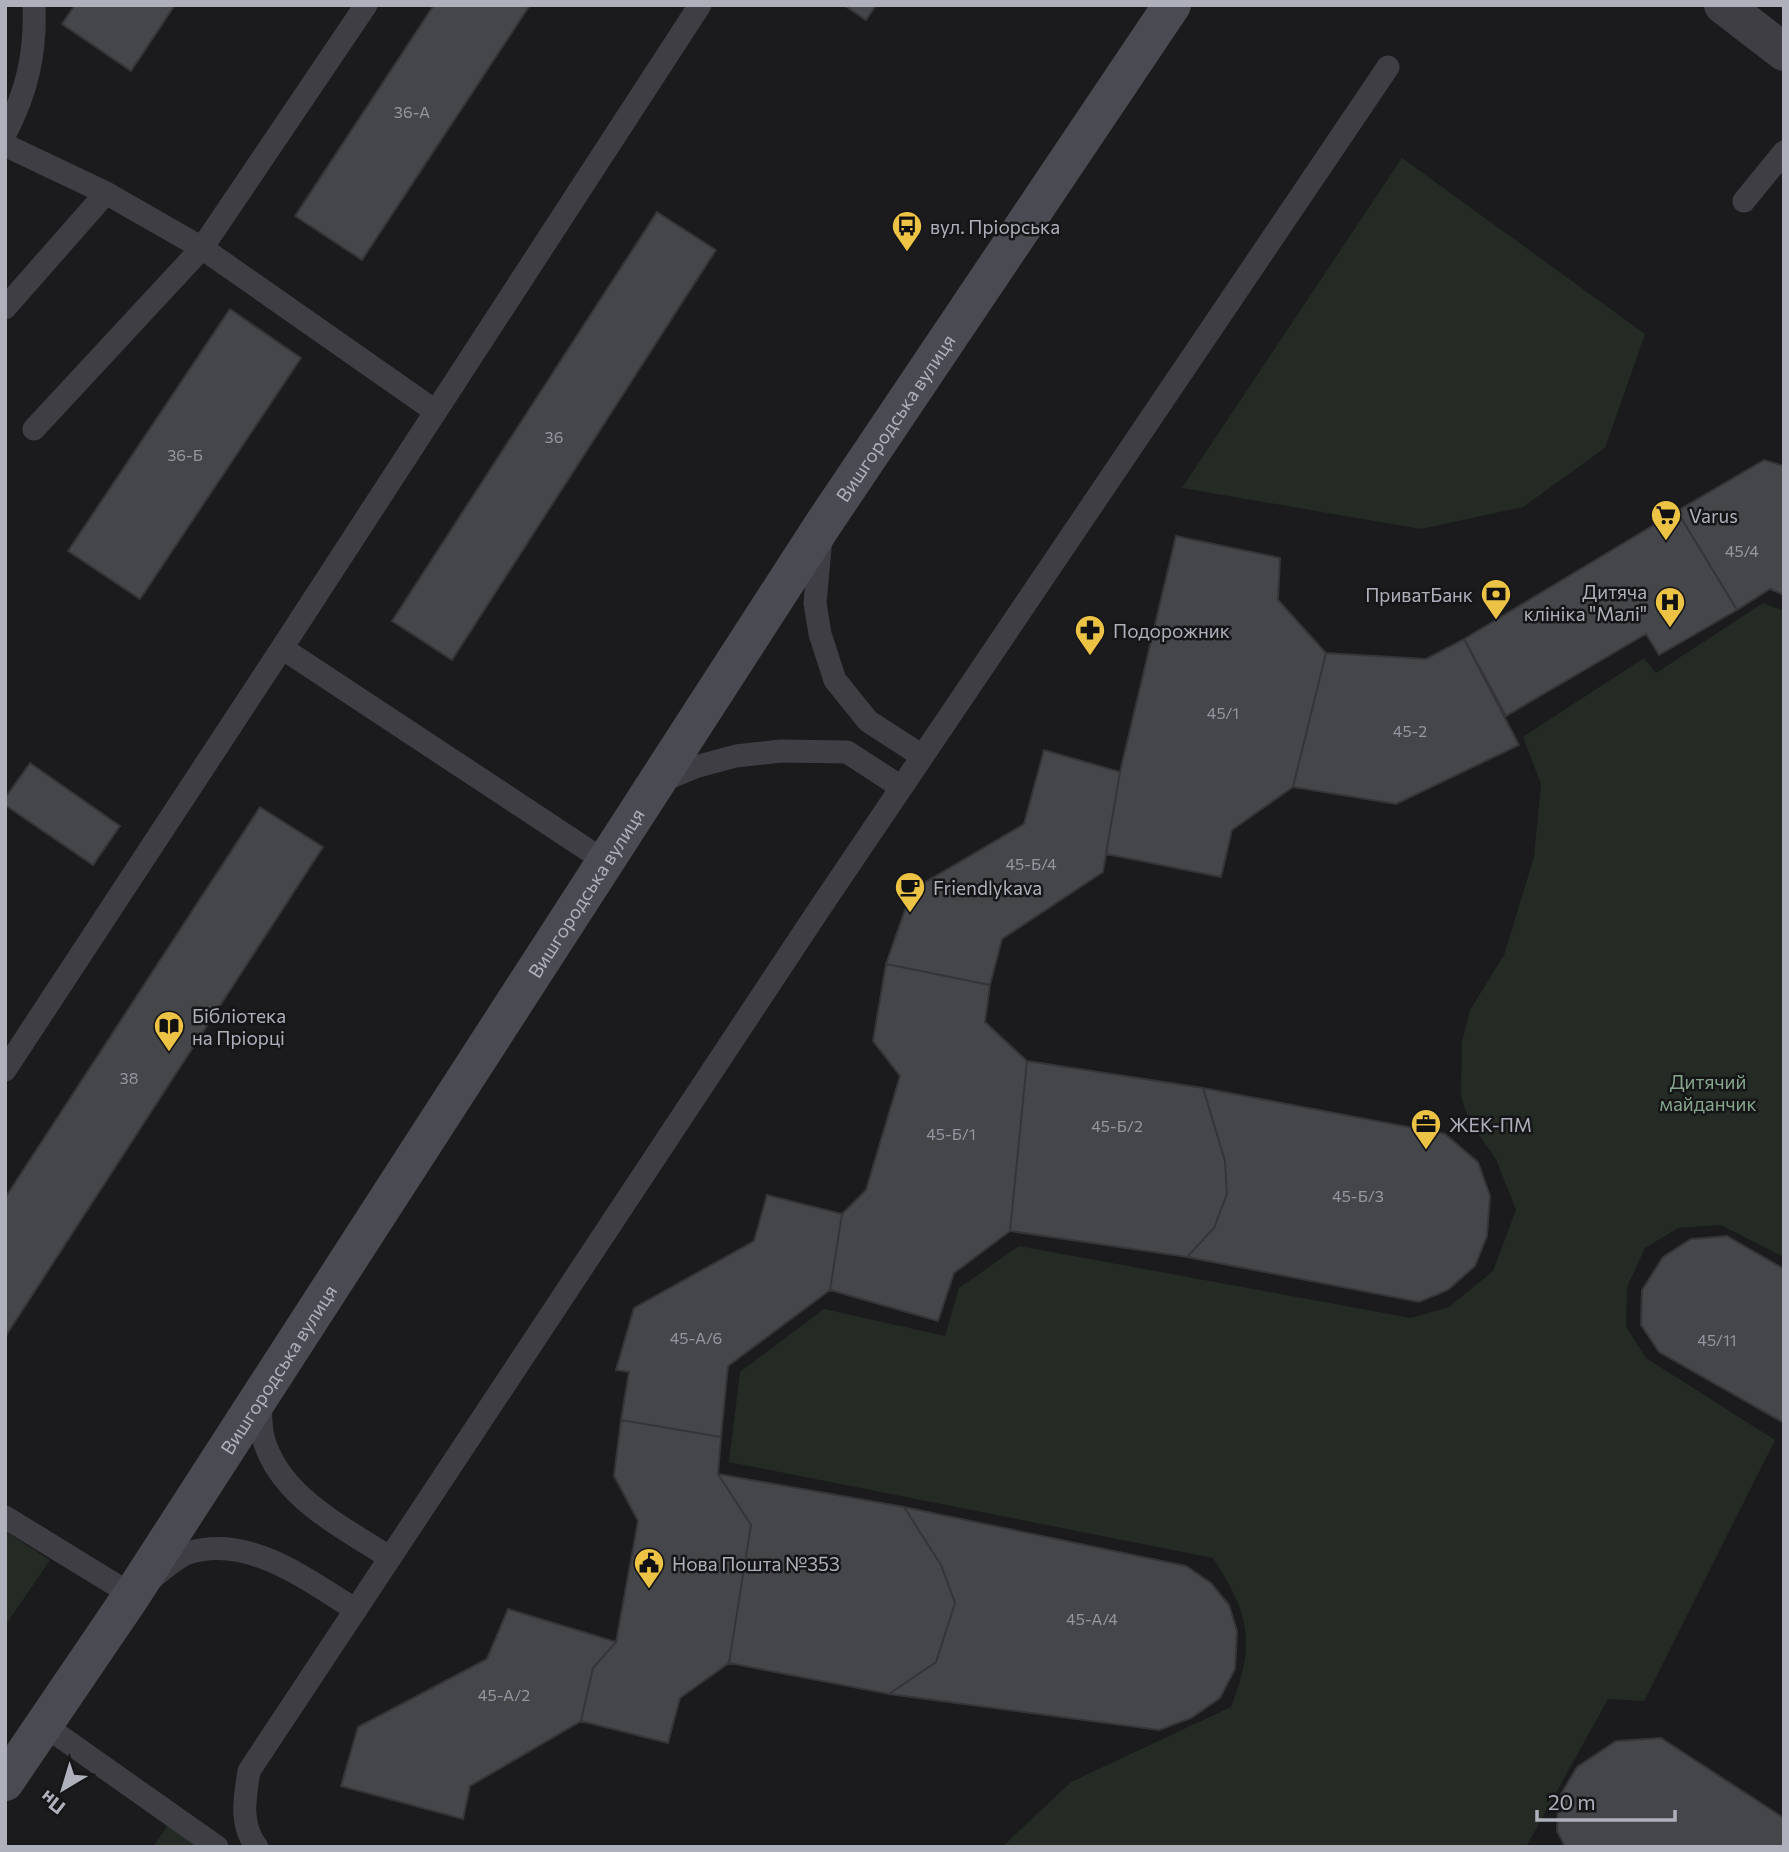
<svg xmlns="http://www.w3.org/2000/svg" width="1789" height="1852" font-family="Commissioner,sans-serif">
  <style>
    .green { fill: #232b24 }
    .building { fill: #45464a; stroke: #353539; stroke-width: 2 }
    .lines { fill: none; stroke-linecap: round; stroke-linejoin: round }
    .service { stroke: #3e3e44; stroke-width: 23 }
    .minor { stroke: #3e3e44; stroke-width: 38 }
    .secondary { stroke: #4a4b52; stroke-width: 38 }
    .labels { text-anchor: middle; dominant-baseline: central; stroke-width: 5; stroke-linejoin: round; paint-order: stroke }
    .number-label { font-size: 16px; fill: #9496a0 }
    .poi-label { font-size: 19px; fill: #aeb1bc; stroke: #161618; text-anchor: start }
    .street-label { font-size: 19px; fill: #aeb1bc; stroke: #161618 }
    .park-label { font-size: 19px; fill: #86a68b; stroke: #161618 }
  </style>
  <rect width="100%" height="100%" fill="#1b1b1d"/>
  <!-- green -->
  <path class="green" d="M 1402,158 L 1645,334 L 1605,448 L 1523,507 L 1421,529 L 1182,488 Z
    M 1763,603 L 1784,611 L 1784,1257 L 1721,1225 L 1678,1228 L 1645,1248 L 1627,1287 L 1626,1327 L 1646,1358 L 1775,1440 L 1644,1701 L 1608,1699 L 1526,1847 L 1002,1847 L 1071,1782 L 1231,1707 C 1256,1642 1250,1615 1213,1558 L 729,1462 L 740,1372 L 824,1309 L 945,1336 L 959,1288 L 1019,1246 L 1411,1318 L 1449,1307 L 1493,1271 L 1516,1210 L 1496,1159 L 1469,1121 L 1461,1096 L 1462,1042 L 1470,1010 L 1504,955 L 1534,857 L 1541,784 L 1523,737 L 1644,658 L 1656,673 Z
    M 5,1531 L 50,1560 L 5,1626 Z
    M 172,1819 L 214,1847 L 153,1847 Z"/>
  <!-- building -->
  <path class="building" d="M 75,5 L 175,5 L 131,71 L 62,24 Z
    M 434,5 L 530,5 L 362,260 L 295,216 Z
    M 844,5 L 876,5 L 866,20 Z
    M 657,212 L 716,250 L 452,660 L 392,621 Z
    M 230,309 L 301,358 L 140,599 L 68,551 Z
    M 1764,460 L 1784,466 L 1784,595 L 1770,589 L 1737,610 L 1677,511 Z
    M 1677,511 L 1737,610 L 1659,655 L 1646,634 L 1506,716 L 1464,639 Z
    M 1176,536 L 1280,558 L 1278,600 L 1326,653 L 1293,787 L 1232,830 L 1221,877 L 1106,854 L 1120,772 Z
    M 1464,639 L 1519,745 L 1396,804 L 1293,787 L 1326,653 L 1426,659 Z
    M 1044,750 L 1120,772 L 1103,872 L 1002,939 L 990,985 L 886,964 L 912,890 L 1024,824 Z
    M 30,763 L 120,826 L 93,865 L 5,805 L 5,798 Z
    M 260,807 L 323,847 L 5,1337 L 5,1198 Z
    M 886,964 L 990,985 L 985,1022 L 1027,1061 L 1010,1231 L 954,1273 L 938,1321 L 830,1290 L 842,1214 L 866,1190 L 900,1076 L 873,1041 Z
    M 1027,1061 L 1203,1088 L 1225,1161 L 1227,1194 L 1214,1228 L 1187,1257 L 1010,1231 Z
    M 1203,1088 L 1445,1134 L 1478,1162 L 1490,1196 L 1487,1236 L 1475,1266 L 1448,1290 L 1419,1302 L 1187,1257 L 1214,1228 L 1227,1194 L 1225,1161 Z
    M 767,1195 L 842,1214 L 830,1290 L 728,1366 L 721,1437 L 621,1420 L 629,1372 L 616,1370 L 634,1308 L 754,1241 Z
    M 1727,1236 L 1784,1269 L 1784,1423 L 1659,1352 L 1641,1325 L 1642,1290 L 1663,1257 L 1691,1239 Z
    M 621,1420 L 721,1437 L 718,1474 L 751,1525 L 729,1663 L 680,1698 L 668,1743 L 581,1721 L 593,1668 L 616,1642 L 638,1521 L 614,1476 Z
    M 718,1474 L 904,1507 L 941,1565 L 955,1603 L 936,1662 L 889,1694 L 729,1663 L 751,1525 Z
    M 904,1507 L 1186,1566 L 1211,1583 L 1229,1605 L 1237,1631 L 1235,1669 L 1220,1698 L 1191,1718 L 1159,1730 L 889,1694 L 936,1662 L 955,1603 L 941,1565 Z
    M 508,1609 L 616,1642 L 593,1668 L 581,1721 L 470,1786 L 463,1819 L 341,1786 L 358,1727 L 487,1659 Z
    M 1661,1738 L 1784,1818 L 1784,1847 L 1565,1847 L 1557,1831 L 1558,1799 L 1577,1767 L 1616,1741 Z"/>
  <g class="lines">
    <!-- service -->
    <path class="service" d="M 5,134 C 27,92 36,53 34,5
      M 5,145 L 106,193 L 202,248 L 435,411
      M 1744,201 L 1784,152
      M 5,308 L 106,193
      M 34,429 L 202,248 L 366,5
      M 821,538 L 815,603 L 820,634 L 835,680 L 868,721 L 922,756
      M 282,648 L 700,5
      M 661,781 L 695,767 L 736,756 L 781,751 L 847,752 L 901,787
      M 5,1070 L 282,648 L 603,860
      M 260,1399 C 261,1411 260,1426 263,1437 C 279,1497 342,1526 390,1558
      M 5,1517 L 132,1595 C 146,1584 173,1558 188,1553 C 249,1534 307,1580 356,1610
      M 44,1725 L 217,1847
      M 257,1847 C 239,1825 245,1797 249,1771 L 818,911 L 1388,67"/>
    <!-- minor -->
    <path class="minor" d="M 1723,5 L 1784,52"/>
    <!-- secondary -->
    <path class="secondary" id="s1" d="M 5,1782 L 132,1595 L 822,526 L 1172,5"/>
  </g>
  <!-- icons -->
  <defs>
    <g id="bus-pin" transform="scale(1.575)"><path d="M0 17L-7.5 6A9.5 9.5 0 1 1 7.5 6Z" fill="#ecc344" stroke="#161618"/><path d="M-5-6H5V4H4V6H2V4H-2V6H-4V4H-5ZM-3.5-4V0h7V-4ZM-3.5 1.2v1.5H-2V1.2ZM2 1.2v1.5H3.5V1.2Z" fill="#111"/></g>
    <g id="supermarket-pin" transform="scale(1.575)"><path d="M0 17L-7.5 6A9.5 9.5 0 1 1 7.5 6Z" fill="#ecc344" stroke="#161618"/><path d="M-6-5.5h2.5l.6 2H6L4.5 2H-2.5L-4.4-4H-6ZM-1.5 3.2a1.3 1.3 0 1 0 .1 0ZM3 3.2a1.3 1.3 0 1 0 .1 0Z" fill="#111"/></g>
    <g id="bank-pin" transform="scale(1.575)"><path d="M0 17L-7.5 6A9.5 9.5 0 1 1 7.5 6Z" fill="#ecc344" stroke="#161618"/><path d="M-6-4H6V4H-6ZM0-2.3a2.3 2.3 0 1 0 0 4.6a2.3 2.3 0 1 0 0-4.6Z" fill="#111"/></g>
    <g id="hospital-pin" transform="scale(1.575)"><path d="M0 17L-7.5 6A9.5 9.5 0 1 1 7.5 6Z" fill="#ecc344" stroke="#161618"/><path d="M-5-5h3v3.5h4V-5h3V5h-3V1.5h-4V5h-3Z" fill="#111"/></g>
    <g id="pharmacy-pin" transform="scale(1.575)"><path d="M0 17L-7.5 6A9.5 9.5 0 1 1 7.5 6Z" fill="#ecc344" stroke="#161618"/><path d="M-2-6h4v4h4v4h-4v4h-4v-4h-4v-4h4Z" fill="#111"/></g>
    <g id="cafe-pin" transform="scale(1.575)"><path d="M0 17L-7.5 6A9.5 9.5 0 1 1 7.5 6Z" fill="#ecc344" stroke="#161618"/><path d="M-5.5-4.5H6V0H3Q3 3.5 0 3.5H-2.5Q-5.5 3.5-5.5 0ZM3-3.2v2h1.7v-2ZM-6 4.5H4V6H-6Z" fill="#111"/></g>
    <g id="library-pin" transform="scale(1.575)"><path d="M0 17L-7.5 6A9.5 9.5 0 1 1 7.5 6Z" fill="#ecc344" stroke="#161618"/><path d="M-6-4Q-3-5.5-.7-3.5V5Q-3 3-6 4ZM6-4Q3-5.5 .7-3.5V5Q3 3 6 4Z" fill="#111"/></g>
    <g id="office-pin" transform="scale(1.575)"><path d="M0 17L-7.5 6A9.5 9.5 0 1 1 7.5 6Z" fill="#ecc344" stroke="#161618"/><path d="M-6-3h4V-5.5h4V-3h4V5H-6ZM-1-4.5V-3h2v-1.5ZM-6 0V1H6V0Z" fill="#111"/></g>
    <g id="civic-pin" transform="scale(1.575)"><path d="M0 17L-7.5 6A9.5 9.5 0 1 1 7.5 6Z" fill="#ecc344" stroke="#161618"/><path d="M-.6-6.5H3V-4.5H.6V-3L4-1V1h2V6H-6V1h2V-1L-.6-3ZM-1.2 2.5V6h2.4V2.5Z" fill="#111"/></g>
  </defs>
  <g fill-rule="evenodd">
    <use href="#bus-pin" x="907" y="226"/>
    <use href="#supermarket-pin" x="1666" y="515"/>
    <use href="#bank-pin" x="1496" y="594"/>
    <use href="#hospital-pin" x="1670" y="602"/>
    <use href="#pharmacy-pin" x="1090" y="630"/>
    <use href="#cafe-pin" x="910" y="887"/>
    <use href="#library-pin" x="169" y="1026"/>
    <use href="#office-pin" x="1426" y="1124"/>
    <use href="#civic-pin" x="649" y="1563"/>
  </g>
  <g class="labels">
    <!-- number labels -->
    <g class="number-label">
      <text x="412" y="111">36-А</text>
      <text x="554" y="436">36</text>
      <text x="185" y="454">36-Б</text>
      <text x="1742" y="550">45/4</text>
      <text x="1223" y="712">45/1</text>
      <text x="1410" y="730">45-2</text>
      <text x="1031" y="863">45-Б/4</text>
      <text x="129" y="1077">38</text>
      <text x="1117" y="1125">45-Б/2</text>
      <text x="951" y="1133">45-Б/1</text>
      <text x="1358" y="1195">45-Б/3</text>
      <text x="696" y="1337">45-А/6</text>
      <text x="1717" y="1339">45/11</text>
      <text x="1092" y="1618">45-А/4</text>
      <text x="504" y="1694">45-А/2</text>
    </g>
    <!-- poi labels -->
    <g class="poi-label">
      <text x="930" y="226">вул. Пріорська</text>
      <text x="1689" y="515">Varus</text>
      <text x="1647" y="591" text-anchor="end">Дитяча<tspan x="1647" dy="22">клініка "Малі"</tspan></text>
      <text x="1473" y="594" text-anchor="end">ПриватБанк</text>
      <text x="1113" y="630">Подорожник</text>
      <text x="933" y="887">Friendlykava</text>
      <text x="192" y="1015">Бібліотека<tspan x="192" dy="22">на Пріорці</tspan></text>
      <text x="1449" y="1124">ЖЕК-ПМ</text>
      <text x="672" y="1563">Нова Пошта №353</text>
    </g>
    <!-- street labels -->
    <g class="street-label">
      <text stroke="none"><textPath href="#s1" startOffset="1629">Вишгородська вулиця</textPath></text>
      <text stroke="none"><textPath href="#s1" startOffset="1062">Вишгородська вулиця</textPath></text>
      <text stroke="none"><textPath href="#s1" startOffset="495">Вишгородська вулиця</textPath></text>
    </g>
    <!-- park labels -->
    <g class="park-label">
      <text x="1708" y="1081">Дитячий<tspan x="1708" dy="22">майданчик</tspan></text>
    </g>
  </g>
  <!-- border -->
  <rect width="1789" height="1852" fill="none" stroke="#aeb1bc" stroke-width="14"/>
  <!-- north arrow -->
  <g transform="translate(63 1789) rotate(218)" stroke="#161618" stroke-width="5" paint-order="stroke">
  <path d="M0-5L12 26L0 18L-12 26Z" fill="#aeb1bc"/>
  <text y="-10" font-size="19" font-weight="bold" text-anchor="middle" fill="#aeb1bc">Пн</text>
  </g>
  <!-- scale -->
  <path d="M1537 1810v10h138v-10" fill="none" stroke="#aeb1bc" stroke-width="3.5"/>
  <text x="1548" y="1810" font-size="21" fill="#aeb1bc" stroke="#161618" stroke-width="5" paint-order="stroke">20 m</text>
</svg>
